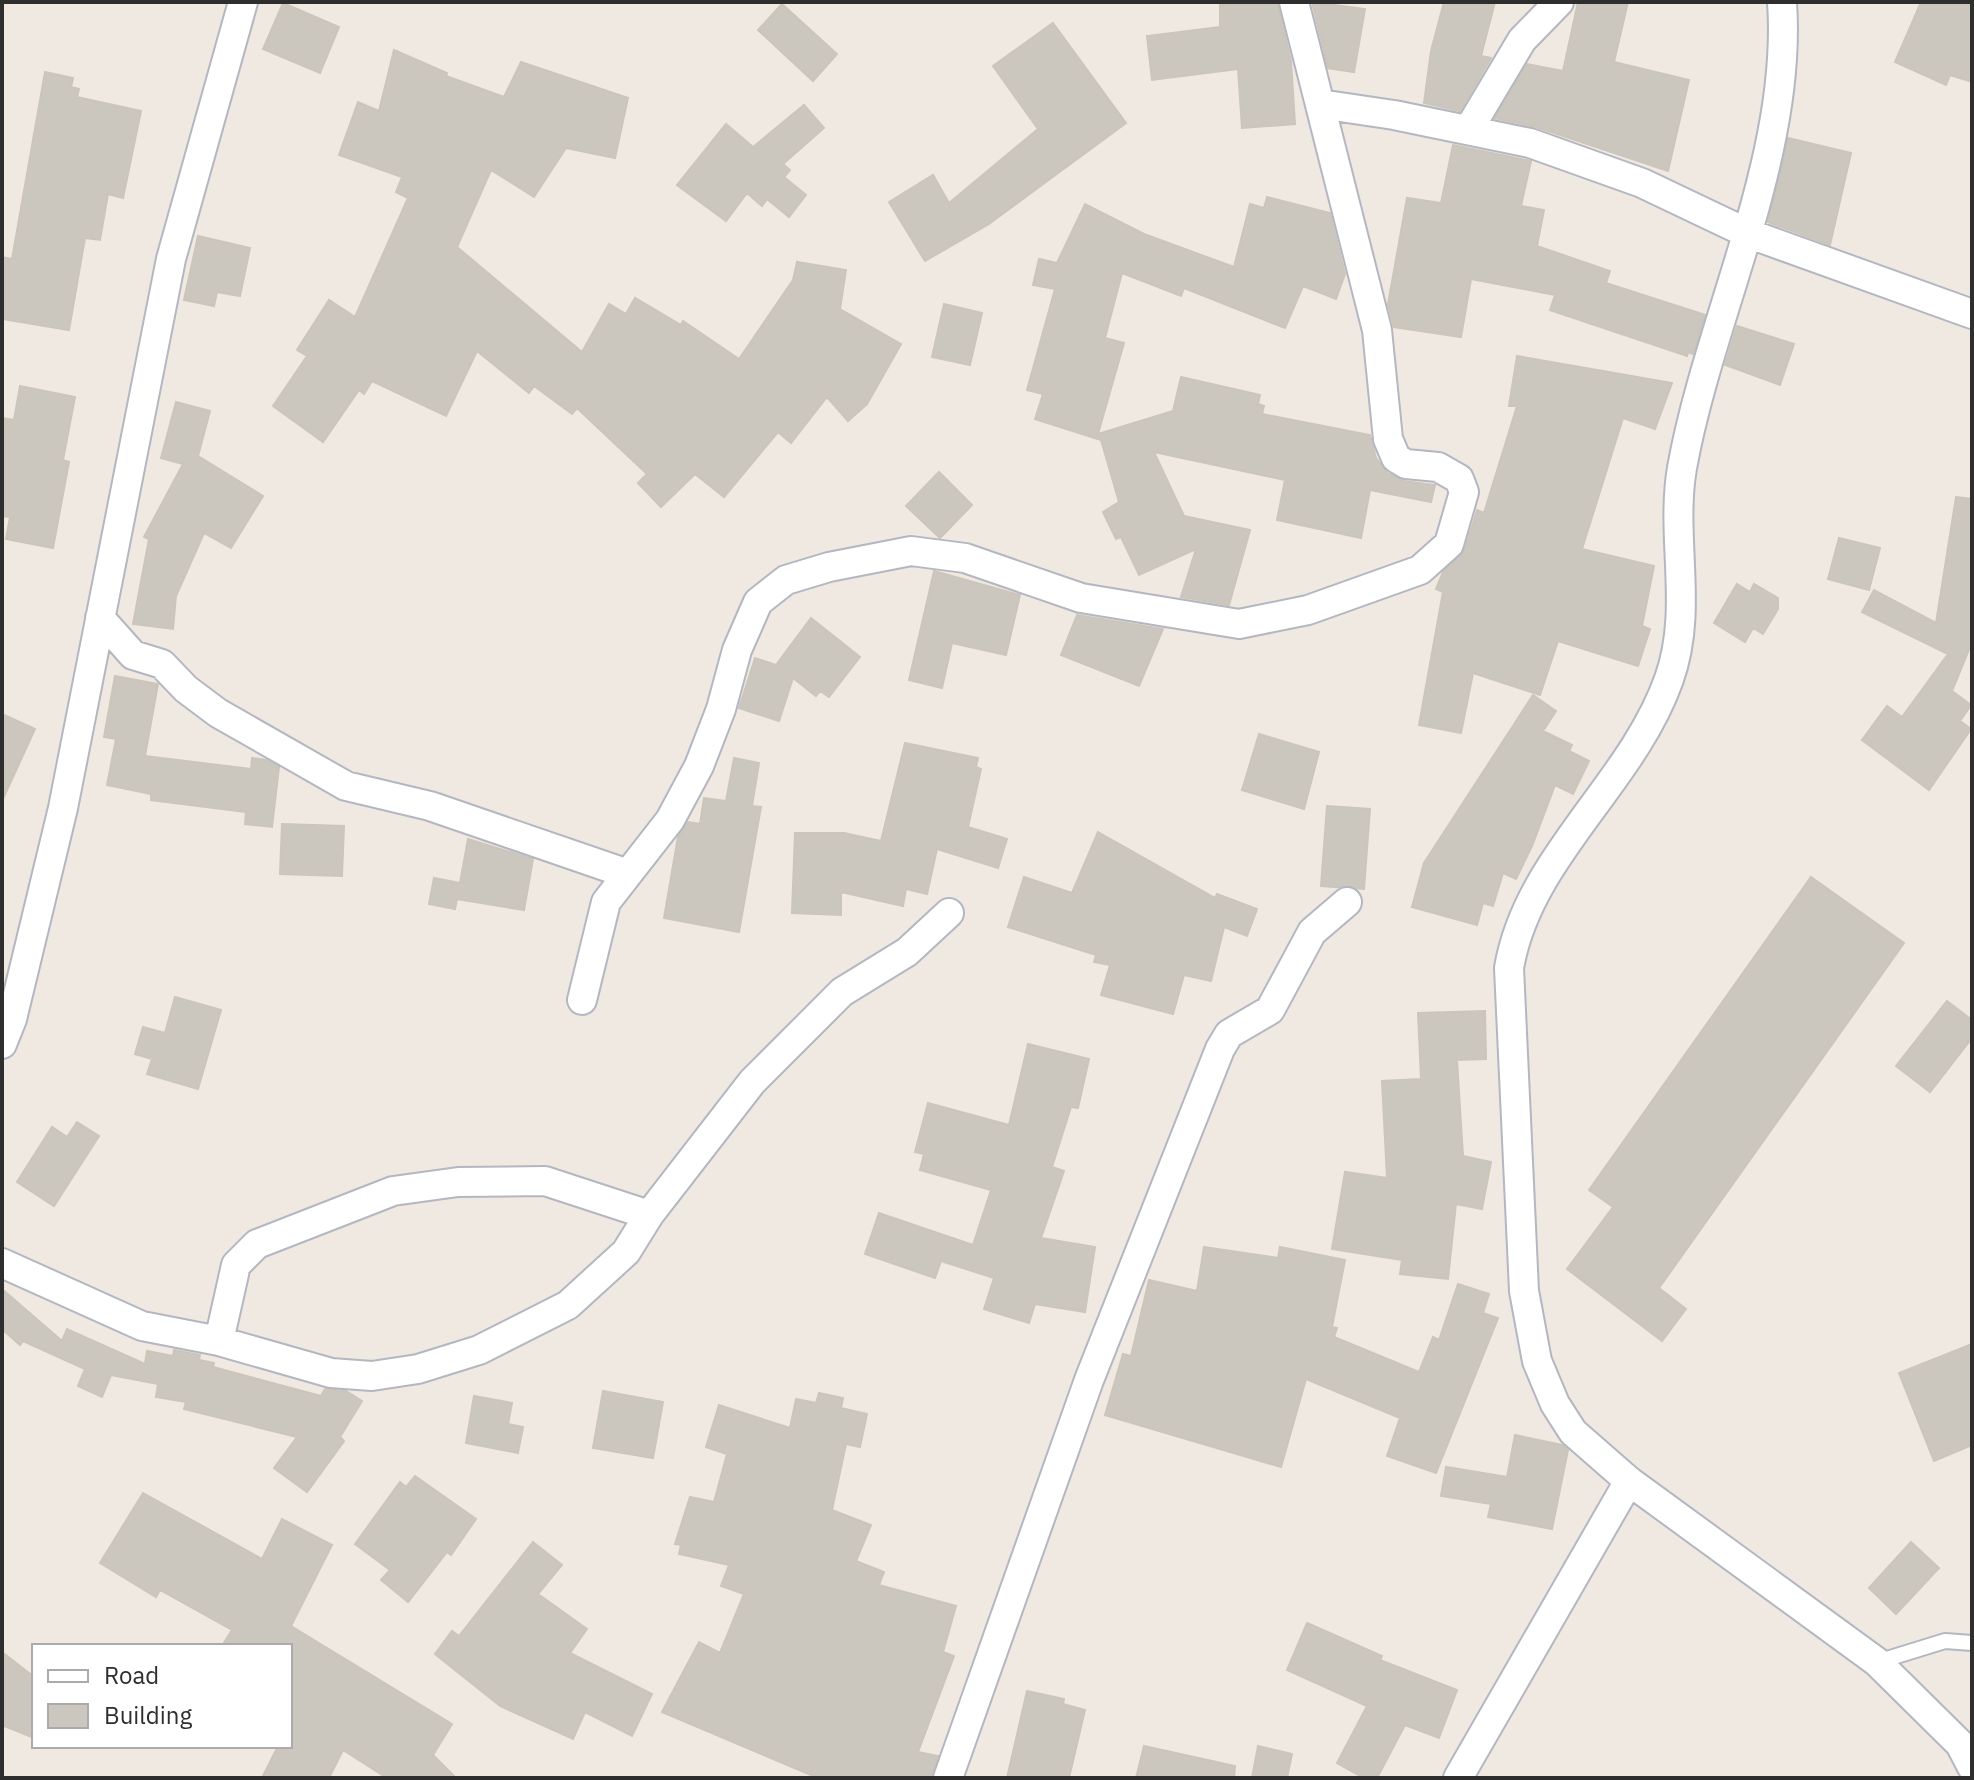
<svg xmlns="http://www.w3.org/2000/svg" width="1974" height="1780" font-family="'IBM Plex Sans',sans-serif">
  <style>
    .building { fill: #cbc7bf; stroke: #cbc5ba; stroke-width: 2 }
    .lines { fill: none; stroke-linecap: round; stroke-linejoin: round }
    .service-casing { stroke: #b4b7c1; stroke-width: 18 }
    .minor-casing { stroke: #b4b7c1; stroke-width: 32 }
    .service { stroke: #fff; stroke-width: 14 }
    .minor { stroke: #fff; stroke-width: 28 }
  </style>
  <rect width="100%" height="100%" fill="#efe9e1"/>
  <!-- building -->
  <path class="building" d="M 1220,2 L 1277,2 L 1291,61 L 1295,124 L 1242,128 L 1238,69 L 1152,80 L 1147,36 L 1220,27 Z
    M 1312,2 L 1365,9 L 1354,72 L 1328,68 Z
    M 1444,2 L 1495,2 L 1481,56 L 1491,58 L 1460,111 L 1424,103 L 1431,51 Z
    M 1578,2 L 1628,2 L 1614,62 L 1689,80 L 1668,171 L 1536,127 L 1495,118 L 1527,64 L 1563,71 Z
    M 1921,2 L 1972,2 L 1972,82 L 1950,75 L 1946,85 L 1895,62 Z
    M 283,3 L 339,27 L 320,73 L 263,49 Z
    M 782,4 L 837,54 L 813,81 L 758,30 Z
    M 1053,23 L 1126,123 L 989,224 L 925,261 L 889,202 L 933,175 L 949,203 L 1038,129 L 993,66 Z
    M 394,50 L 447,73 L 446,76 L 504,97 L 521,62 L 628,98 L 615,158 L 566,148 L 534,197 L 491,170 L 457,247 L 582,352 L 609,304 L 626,314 L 635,298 L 681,325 L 683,321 L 739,359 L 793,280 L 797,262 L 846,270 L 840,309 L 901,344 L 867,404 L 848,421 L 827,397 L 791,443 L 778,432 L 724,497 L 695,474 L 661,507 L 638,483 L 647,474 L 577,408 L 572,414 L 534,386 L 529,393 L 477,351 L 446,416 L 372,381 L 364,394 L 359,390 L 323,442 L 273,406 L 307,356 L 297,350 L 329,300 L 355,317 L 408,198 L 396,192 L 402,177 L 339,155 L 358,102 L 379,111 Z
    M 45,72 L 73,78 L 71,87 L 79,89 L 77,97 L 141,111 L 123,198 L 108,194 L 100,240 L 85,238 L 69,330 L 2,319 L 2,257 L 12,259 Z
    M 804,105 L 824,128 L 783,164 L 790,170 L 784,177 L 806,195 L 789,217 L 767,199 L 762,206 L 747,193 L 726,221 L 677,185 L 726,124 L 753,147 Z
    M 1788,138 L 1851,153 L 1830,245 L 1768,222 Z
    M 1453,145 L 1531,161 L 1521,206 L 1544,210 L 1537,246 L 1610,271 L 1606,283 L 1705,315 L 1693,354 L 1688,352 L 1687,356 L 1550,310 L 1555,295 L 1471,279 L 1461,337 L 1394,327 L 1388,304 L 1407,198 L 1441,203 Z
    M 1267,197 L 1330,213 L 1345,274 L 1336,299 L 1303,286 L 1285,328 L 1184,288 L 1181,296 L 1122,273 L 1105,338 L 1124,343 L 1098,434 L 1173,411 L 1181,377 L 1260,395 L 1258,404 L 1264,406 L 1262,414 L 1370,435 L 1376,458 L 1387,473 L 1404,481 L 1435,485 L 1431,502 L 1370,490 L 1361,538 L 1277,520 L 1285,480 L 1154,452 L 1184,516 L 1250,530 L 1229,605 L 1181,597 L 1196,549 L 1139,575 L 1121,537 L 1116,539 L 1103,512 L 1119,502 L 1101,440 L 1035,419 L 1043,394 L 1027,390 L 1055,289 L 1033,285 L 1039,259 L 1057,263 L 1085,204 L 1144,234 L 1234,267 L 1250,204 L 1264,208 Z
    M 198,236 L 250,248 L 240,296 L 217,292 L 214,306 L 184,300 Z
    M 944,304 L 982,313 L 970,365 L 932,357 Z
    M 1737,326 L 1794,344 L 1780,385 L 1725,365 Z
    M 1517,356 L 1672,383 L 1655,429 L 1623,418 L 1582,549 L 1654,566 L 1642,626 L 1650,629 L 1638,666 L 1558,641 L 1540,695 L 1473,673 L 1461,733 L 1419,725 L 1443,592 L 1436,589 L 1443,572 L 1465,549 L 1477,510 L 1484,513 L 1517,406 L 1509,406 Z
    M 20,386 L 75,397 L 63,460 L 69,462 L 53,548 L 6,539 L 10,517 L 2,516 L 2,418 L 14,420 Z
    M 176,402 L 210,411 L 198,456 L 263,496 L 231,548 L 204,533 L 176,596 L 173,629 L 133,624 L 149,539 L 144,537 L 183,464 L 161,458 Z
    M 939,472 L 972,505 L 940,538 L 906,506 Z
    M 1956,497 L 1972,499 L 1972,642 L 1952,691 L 1971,705 L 1960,721 L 1971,729 L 1929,790 L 1862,740 L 1887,706 L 1902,717 L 1948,654 L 1862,612 L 1874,590 L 1936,623 Z
    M 1839,538 L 1880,548 L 1869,590 L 1828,579 Z
    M 934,571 L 1020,595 L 1006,655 L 952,643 L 942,688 L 909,680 Z
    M 1737,584 L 1750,592 L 1754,584 L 1778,598 L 1778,609 L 1763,634 L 1753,628 L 1745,642 L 1714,623 Z
    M 1077,615 L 1163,629 L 1139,686 L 1061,655 Z
    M 811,618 L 860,657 L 829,697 L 820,691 L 816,696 L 793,678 L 779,721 L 739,708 L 755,658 L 776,665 Z
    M 115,676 L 158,684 L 145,756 L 251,769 L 252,758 L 266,760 L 279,767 L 272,827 L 245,824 L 246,812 L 151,800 L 151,794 L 107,785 L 116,739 L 104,737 Z
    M 1533,695 L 1556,711 L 1543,731 L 1572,745 L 1569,751 L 1589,761 L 1573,794 L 1555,785 L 1532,846 L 1516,879 L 1503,873 L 1493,906 L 1483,903 L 1477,925 L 1412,907 L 1424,863 Z
    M 2,714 L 35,729 L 2,801 Z
    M 1259,734 L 1319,752 L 1304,809 L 1242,790 Z
    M 905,743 L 978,758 L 976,767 L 981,769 L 968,827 L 1007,839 L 998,868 L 937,849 L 927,894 L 906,889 L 903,906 L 841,892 L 841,915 L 792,913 L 795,833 L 844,833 L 881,841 Z
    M 734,758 L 759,763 L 752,806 L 761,807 L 739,932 L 664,918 L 678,837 L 688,822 L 700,824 L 704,798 L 726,801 Z
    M 1327,806 L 1370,809 L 1364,889 L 1321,886 Z
    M 282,824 L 344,826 L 342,876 L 280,874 Z
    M 1098,832 L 1215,898 L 1217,894 L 1257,909 L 1247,936 L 1224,927 L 1211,981 L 1184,975 L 1173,1014 L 1101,995 L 1110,965 L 1094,962 L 1096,955 L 1008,927 L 1024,877 L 1072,893 Z
    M 468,839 L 533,859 L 524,910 L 457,899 L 455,909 L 429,904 L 434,878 L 460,883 Z
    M 1811,877 L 1904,943 L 1659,1288 L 1686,1309 L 1662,1341 L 1567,1269 L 1613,1207 L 1589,1190 Z
    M 175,997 L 221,1010 L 198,1089 L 147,1074 L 152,1059 L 135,1054 L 143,1027 L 165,1033 Z
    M 1947,1001 L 1972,1020 L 1972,1038 L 1930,1092 L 1896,1066 Z
    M 1485,1011 L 1486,1059 L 1457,1060 L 1463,1156 L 1491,1162 L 1482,1209 L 1456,1204 L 1448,1279 L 1400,1274 L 1402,1260 L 1332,1249 L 1345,1172 L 1387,1178 L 1382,1081 L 1421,1079 L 1418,1013 Z
    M 1028,1044 L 1089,1059 L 1078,1108 L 1071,1107 L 1052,1167 L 1064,1171 L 1041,1238 L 1095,1247 L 1085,1312 L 1035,1304 L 1029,1323 L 984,1309 L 994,1278 L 941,1261 L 935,1278 L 865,1254 L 879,1213 L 973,1245 L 991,1190 L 920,1170 L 924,1154 L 915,1152 L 928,1103 L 1009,1125 Z
    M 77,1122 L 99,1136 L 54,1206 L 17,1182 L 52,1127 L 67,1137 Z
    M 1204,1247 L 1278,1258 L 1280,1247 L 1345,1260 L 1332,1327 L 1337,1328 L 1334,1337 L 1419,1372 L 1433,1337 L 1439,1340 L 1458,1284 L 1489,1294 L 1483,1313 L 1498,1318 L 1436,1473 L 1387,1456 L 1400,1418 L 1306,1379 L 1281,1467 L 1105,1415 L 1123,1354 L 1131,1356 L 1149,1280 L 1197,1291 Z
    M 2,1289 L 62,1341 L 67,1329 L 145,1364 L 147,1351 L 173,1356 L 174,1350 L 200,1355 L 199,1360 L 214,1363 L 213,1367 L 321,1396 L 325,1389 L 346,1391 L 362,1401 L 340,1437 L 344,1441 L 307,1492 L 274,1468 L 297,1437 L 184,1409 L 186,1402 L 156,1397 L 158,1384 L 111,1375 L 102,1397 L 78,1386 L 85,1369 L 23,1341 L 20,1345 L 2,1329 Z
    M 1972,1344 L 1972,1445 L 1934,1461 L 1899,1373 Z
    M 603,1391 L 663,1402 L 653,1458 L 593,1448 Z
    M 819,1393 L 843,1398 L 841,1408 L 867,1414 L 860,1447 L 846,1444 L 832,1510 L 871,1525 L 856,1561 L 884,1572 L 879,1585 L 956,1606 L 943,1652 L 954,1656 L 918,1752 L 938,1756 L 931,1778 L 818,1778 L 662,1712 L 699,1642 L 720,1653 L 744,1594 L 721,1586 L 729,1565 L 679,1554 L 681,1545 L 675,1544 L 690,1497 L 714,1502 L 727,1454 L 706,1447 L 719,1405 L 790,1428 L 796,1399 L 816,1403 Z
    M 474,1396 L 512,1403 L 508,1424 L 523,1427 L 518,1453 L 466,1443 Z
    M 1515,1435 L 1562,1445 L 1568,1450 L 1552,1529 L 1488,1517 L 1491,1504 L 1441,1496 L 1446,1467 L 1507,1477 Z
    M 415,1476 L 476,1519 L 451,1555 L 447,1552 L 408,1602 L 381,1580 L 390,1570 L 355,1544 L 400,1482 L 406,1487 Z
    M 143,1493 L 262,1559 L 282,1519 L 332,1545 L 291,1626 L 452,1724 L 433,1755 L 456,1778 L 387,1778 L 343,1750 L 329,1778 L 262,1778 L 278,1746 L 290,1746 L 290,1646 L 222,1646 L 232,1630 L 160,1590 L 156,1597 L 100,1563 Z
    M 533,1542 L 562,1565 L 538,1594 L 587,1629 L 570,1653 L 652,1694 L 632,1736 L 585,1712 L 573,1739 L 500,1706 L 435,1654 L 452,1631 L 459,1636 Z
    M 1911,1542 L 1939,1568 L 1896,1614 L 1869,1588 Z
    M 1307,1623 L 1382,1656 L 1380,1660 L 1457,1690 L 1439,1738 L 1405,1725 L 1377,1778 L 1364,1778 L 1337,1763 L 1367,1706 L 1287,1670 Z
    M 2,1652 L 34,1677 L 34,1738 L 2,1725 Z
    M 1027,1691 L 1064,1699 L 1063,1704 L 1085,1710 L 1069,1778 L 1007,1778 Z
    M 1144,1746 L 1235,1766 L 1234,1778 L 1136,1778 Z
    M 1258,1746 L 1292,1754 L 1287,1778 L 1252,1778 Z"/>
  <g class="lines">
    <!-- service casing -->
    <g class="service-casing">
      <path id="service" d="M 1877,1662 L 1945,1641 L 1972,1643"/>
    </g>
    <!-- minor casing -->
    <g class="minor-casing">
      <path id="minor" d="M 1782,2 C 1793,157 1709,318 1682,468 C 1670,538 1694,609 1669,679 C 1632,784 1528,857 1509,968 L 1524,1291 L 1537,1361 L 1555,1404 L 1573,1432 L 1629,1481 L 1877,1662 L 1960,1744 L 1972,1767
        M 1320,104 L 1394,115 L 1530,143 L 1642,183 L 1747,233 L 1972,314
        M 1469,129 L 1522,40 L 1559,2
        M 100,618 L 133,655 L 162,664 L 186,689 L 218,713 L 346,786 L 430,806 L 625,873
        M 582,1000 L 606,902 L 670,820 L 699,766 L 721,709 L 737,650 L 758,602 L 786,580 L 829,567 L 911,551 L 965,558 L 1081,598 L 1239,624 L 1308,610 L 1420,570 L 1449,544 L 1464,492 L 1459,479 L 1438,467 L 1406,464 L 1396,458 L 1388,439 L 1377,330 L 1294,2
        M 2,1044 L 12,1019 L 63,808 L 171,259 L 243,2
        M 2,1263 L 142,1326 L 219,1341 L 331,1373 L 372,1376 L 418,1369 L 479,1350 L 568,1305 L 626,1252 L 649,1215 L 752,1082 L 842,992 L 907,952 L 949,913
        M 219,1341 L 236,1265 L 257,1244 L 393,1191 L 458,1182 L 545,1181 L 649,1215
        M 948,1778 L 1089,1380 L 1220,1049 L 1229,1034 L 1270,1010 L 1312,932 L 1347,902
        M 1458,1778 L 1629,1481"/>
    </g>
    <!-- service -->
    <use href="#service" class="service"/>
    <!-- minor -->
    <use href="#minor" class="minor"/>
  </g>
  <!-- border -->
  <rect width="1974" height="1780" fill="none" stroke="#2e2e2e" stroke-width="8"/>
  <!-- legend -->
  <rect x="32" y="1644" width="260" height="104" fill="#ffffff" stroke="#ababab" stroke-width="2"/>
  <rect x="48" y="1670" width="40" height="12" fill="#ffffff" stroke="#ababab" stroke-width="2"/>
  <text x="104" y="1684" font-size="24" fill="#2e2e2e">Road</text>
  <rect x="48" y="1704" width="40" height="24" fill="#cbc7bf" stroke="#ababab" stroke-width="2"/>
  <text x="104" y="1724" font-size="24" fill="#2e2e2e">Building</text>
</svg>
